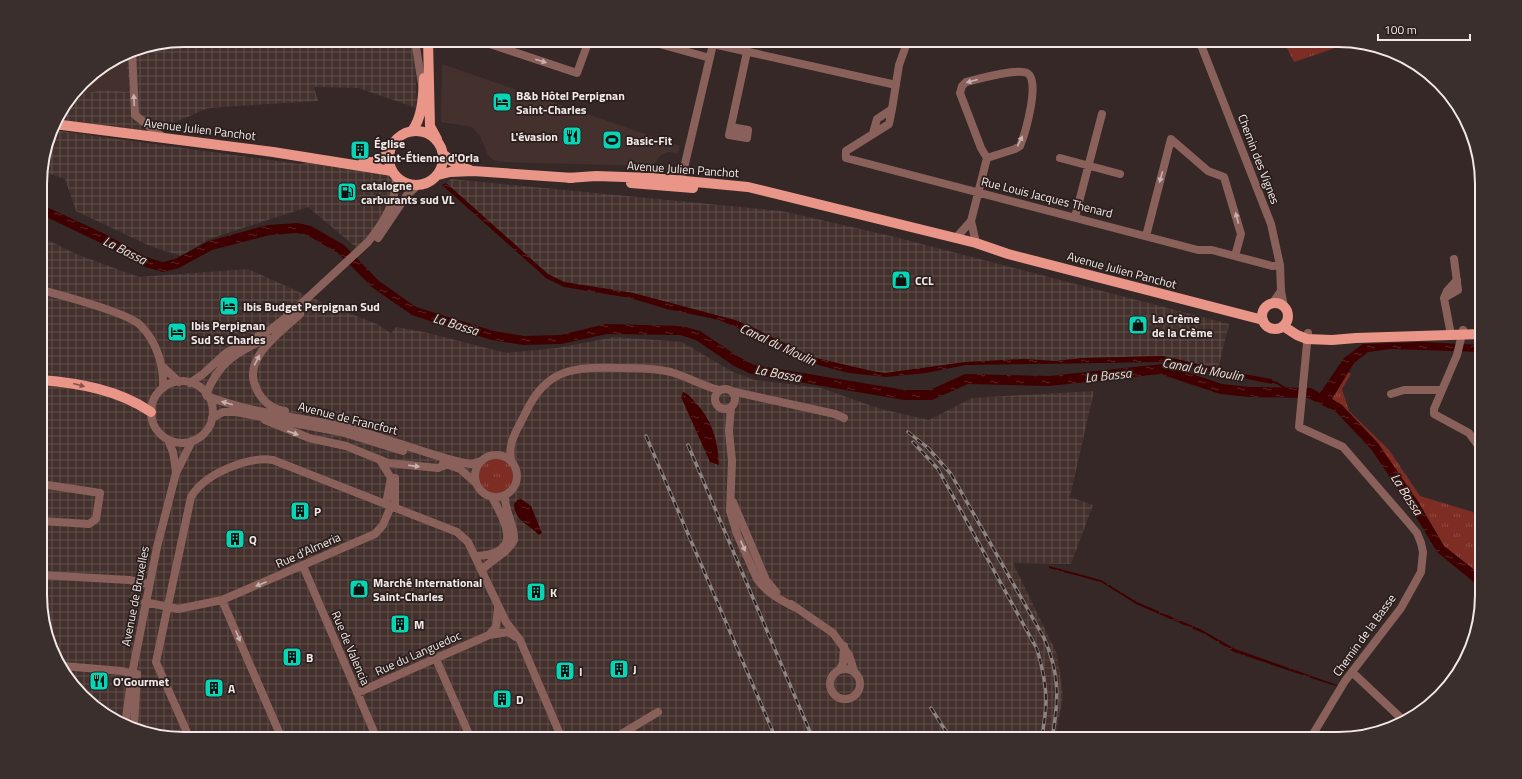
<svg xmlns="http://www.w3.org/2000/svg" width="1522" height="779" font-family="'Titillium Web',sans-serif">
  <style>
    .built { fill: #44312e }
    .industrial { fill: url(#industrial-grid) }
    .grass { fill: url(#grass-tufts) }
    .water { fill: url(#water-ripples) }
    .lines { fill: none; stroke-linecap: round; stroke-linejoin: round }
    .stream { stroke: #3e0000; stroke-width: 2 }
    .minor { stroke: #8a615a; stroke-width: 8 }
    .major { stroke: #e99587; stroke-width: 10 }
    .rail-casing { stroke: #8e8381; stroke-width: 3.5 }
    .rail { stroke: #2a1f1d; stroke-width: 2; stroke-dasharray: 6; stroke-linecap: butt }
    .oneway { fill: #c8b2af }
    .oneway2 { fill: #80544d }
    .labels { text-anchor: middle; dominant-baseline: central; stroke-width: 3.5; stroke-linejoin: round; paint-order: stroke }
    .poi-label { font-size: 12px; font-weight: bold; fill: #f1e8e7; stroke: #2a1f1d; text-anchor: start }
    .street-label { font-size: 12px; fill: #f1e8e7; stroke: #2a1f1d }
    .water-label { font-size: 13px; font-style: italic; fill: #f7dcd7; stroke: #2a1f1d }
    .rim { fill: none; stroke: #f1e8e7; stroke-width: 2 }
  </style>
  <defs>
    <pattern id="industrial-grid" width="8" height="8" patternUnits="userSpaceOnUse"><rect width="8" height="8" fill="#44312e"/><path d="M0 4h8M4 0v8" fill="none" stroke="#5f4f4c"/></pattern>
    <pattern id="grass-tufts" width="24" height="20" patternUnits="userSpaceOnUse"><rect width="24" height="20" fill="#7d2d23"/><path d="M3 7l-1-3M5 7V3M7 7l1-3M15 17l-1-3M17 17v-4M19 17l1-3" fill="none" stroke="#904b43"/></pattern>
    <pattern id="water-ripples" width="26" height="14" patternUnits="userSpaceOnUse"><rect width="26" height="14" fill="#3e0000"/><path d="M2 4q2-2 4 0t4 0M15 11q2-2 4 0t4 0" fill="none" stroke="#5a2525"/></pattern>
  </defs>
  <rect width="100%" height="100%" fill="#352826"/>
  <!-- built -->
  <path class="built" d="M 124,54 L 130,89 L 127,93 L 62,111 L 89,76 Z
    M 442,64 L 680,146 L 678,154 L 669,152 L 661,155 L 655,163 L 649,166 L 501,162 L 493,160 L 488,155 L 480,136 L 472,127 L 441,122 Z"/>
  <!-- industrial -->
  <path class="industrial" d="M 184,40 L 414,40 L 417,108 L 358,88 L 314,87 L 318,101 L 208,108 L 154,132 L 56,119 L 62,111 L 85,93 L 106,90 L 127,92 L 130,89 L 124,54 L 129,51 Z
    M 52,130 L 300,164 L 309,162 L 386,171 L 392,179 L 389,204 L 379,224 L 358,249 L 308,207 L 209,239 L 181,256 L 150,246 L 76,211 L 65,179 L 41,171 Z
    M 451,179 L 782,211 L 895,237 L 1229,324 L 1218,369 L 1163,356 L 1083,358 L 1055,361 L 1024,359 L 966,362 L 885,373 L 867,371 L 812,357 L 735,320 L 633,293 L 561,281 L 548,274 L 446,183 Z
    M 40,236 L 76,254 L 139,277 L 248,269 L 333,307 L 377,324 L 391,333 L 396,327 L 424,332 L 506,353 L 557,348 L 615,337 L 682,342 L 733,372 L 755,380 L 821,388 L 881,409 L 929,420 L 972,398 L 1094,391 L 1070,497 L 1093,505 L 1071,564 L 1013,563 L 1057,654 L 1063,696 L 1055,739 L 184,739 L 121,724 L 70,682 L 41,614 Z"/>
  <!-- grass -->
  <path class="grass" d="M 1283,40 L 1338,40 L 1350,43 L 1294,62 Z
    M 1348,372 L 1351,374 L 1342,389 L 1349,411 L 1389,450 L 1420,496 L 1473,512 L 1482,525 L 1482,576 L 1444,546 L 1417,500 L 1332,399 Z
    M479 476a17 17 0 1 1 34 0a17 17 0 1 1-34 0Z"/>
  <!-- water -->
  <path class="water" d="M 446,183 L 548,274 L 564,282 L 633,293 L 735,320 L 750,326 L 812,357 L 872,371 L 885,373 L 966,362 L 1024,359 L 1055,361 L 1083,358 L 1163,356 L 1238,373 L 1272,379 L 1272,384 L 1163,362 L 966,365 L 926,373 L 886,377 L 849,373 L 818,365 L 778,345 L 719,320 L 667,309 L 630,298 L 564,287 L 546,278 L 442,185 Z
    M 40,204 L 105,234 L 146,257 L 163,262 L 175,259 L 209,241 L 268,225 L 298,223 L 311,226 L 344,245 L 379,281 L 416,307 L 448,317 L 494,331 L 524,336 L 560,335 L 606,324 L 682,326 L 700,331 L 739,357 L 754,365 L 905,390 L 930,390 L 965,374 L 1049,376 L 1162,364 L 1222,384 L 1250,387 L 1311,388 L 1320,393 L 1344,358 L 1363,344 L 1422,342 L 1481,345 L 1481,352 L 1391,349 L 1368,352 L 1354,363 L 1332,399 L 1342,405 L 1378,443 L 1417,500 L 1444,546 L 1482,576 L 1482,589 L 1437,552 L 1409,505 L 1371,449 L 1336,412 L 1308,398 L 1250,397 L 1220,394 L 1160,374 L 1049,386 L 968,384 L 932,400 L 904,400 L 751,374 L 734,366 L 696,340 L 680,335 L 607,334 L 561,344 L 523,345 L 492,340 L 445,326 L 412,315 L 373,288 L 338,253 L 307,235 L 297,233 L 270,235 L 212,250 L 179,268 L 163,272 L 142,266 L 101,243 L 40,214 Z
    M 683,392 C 689,394 691,398 695,402 C 712,420 718,440 719,465 L 710,462 L 681,397 Z
    M 521,499 L 531,506 L 542,533 L 539,535 C 529,524 515,522 514,504 L 517,500 Z
    M 1049,566 L 1101,580 L 1137,602 L 1202,630 L 1235,649 L 1337,685 L 1337,686 L 1326,683 L 1234,652 L 1205,634 L 1136,604 L 1101,582 L 1049,568 Z"/>
  <g class="lines">
    <!-- stream -->
    <path class="stream" d="M 1270,381 L 1277,383 L 1286,389"/>
    <!-- minor -->
    <path class="minor" d="M 415,40 L 422,85
      M 478,40 L 577,73 L 589,40
      M 645,40 L 710,58
      M 1199,40 L 1271,224 L 1280,265 L 1281,291 L 1284,307
      M 713,44 L 896,85
      M 132,50 L 135,115 L 164,138
      M 892,109 L 899,65 L 908,40
      M 731,127 L 748,130 L 747,138 L 729,135 L 747,52
      M 873,133 L 877,119 L 892,109 L 889,124 L 846,151 L 846,158 L 1198,250 L 1212,250 L 1272,266 L 1280,265
      M 1060,158 L 1120,174
      M 680,185 L 714,40
      M 1075,217 L 1102,114
      M 971,221 L 976,243
      M 1146,236 L 1171,139 L 1208,171 L 1224,177 L 1241,234 L 1235,256
      M 378,238 L 407,195 L 417,186
      M 956,238 L 971,221 L 987,158 L 981,148 L 960,93 L 962,86 L 966,82 C 978,79 1017,68 1027,73 C 1041,80 1025,134 1020,146 L 1015,149 L 987,158
      M 41,290 C 60,295 129,313 141,326 C 157,342 164,366 163,388
      M 1444,298 L 1447,291 L 1457,280
      M 1272,304 L 1281,291
      M 1463,330 L 1457,355 L 1434,409 L 1434,414 L 1469,433 L 1482,451
      M 1308,333 L 1299,427 L 1343,447 L 1407,521 L 1417,533 L 1421,543 L 1423,552 L 1421,572 L 1401,608 L 1345,681 L 1310,739
      M 1451,335 L 1444,298 L 1458,290 L 1454,259
      M 163,367 L 179,382
      M151 412a31 31 0 1 1 62 0a31 31 0 1 1-62 0Z
      M 190,383 L 203,374 L 226,353 L 270,330 L 288,316 L 368,242 C 384,222 396,203 396,177
      M715 399a10 10 0 1 1 20 0a10 10 0 1 1-20 0Z
      M 731,391 L 835,414 L 844,418
      M 206,394 C 221,359 236,354 268,337
      M 1391,394 L 1404,390 L 1442,390
      M 207,396 C 253,414 302,417 349,428 C 387,438 423,453 460,462 L 471,464 L 481,461
      M 731,407 L 729,431 L 732,461 L 730,511 L 737,534 L 757,579 C 767,593 779,599 794,607
      M 285,411 C 272,409 263,402 257,390 C 240,359 280,333 300,314
      M 212,418 L 223,412 L 236,412 L 341,432 L 403,451
      M 265,420 L 309,438 L 346,446 L 388,463 L 438,468 L 448,464
      M 168,440 L 173,452 L 176,471
      M475 476a21 21 0 1 1 42 0a21 21 0 1 1-42 0Z
      M 380,460 L 391,478 L 386,504
      M 443,463 L 460,469 L 476,483
      M 512,463 C 506,445 517,430 525,414 C 546,368 573,367 620,368 C 637,368 654,368 671,372 C 688,377 703,386 719,390
      M 395,478 L 395,508
      M 41,484 L 100,493 L 96,519 L 89,524 L 41,521
      M 733,502 L 766,580 L 776,592
      M 476,556 C 523,554 507,525 492,497
      M 303,566 L 377,739
      M 482,570 C 493,558 507,554 514,540 C 515,524 504,512 505,495
      M 41,575 L 129,580 L 149,584
      M 222,600 L 282,739
      M 145,602 L 178,609 L 222,600 L 375,534 L 383,525 L 391,506
      M 791,604 L 833,633 L 849,655 L 854,671
      M 498,608 L 496,627 L 489,635 L 508,632 L 516,637
      M 436,659 L 471,739
      M 63,666 L 122,671 L 132,674
      M830 684a15 15 0 1 1 30 0a15 15 0 1 1-30 0Z
      M 840,669 L 843,663 L 844,646
      M 1352,672 L 1403,720
      M 357,693 L 489,635
      M 125,725 L 132,674 L 157,547 L 176,473 L 192,441
      M 134,727 L 137,674
      M 190,739 L 156,662 L 191,497 C 204,474 248,456 273,460 L 457,532 L 468,542 L 506,622 L 520,640 L 562,739
      M 613,739 L 658,712"/>
    <!-- major -->
    <path class="major" d="M 428,40 L 430,126 L 437,139
      M 54,124 L 273,152 L 392,171
      M389 158a27 27 0 1 1 54 0a27 27 0 1 1-54 0Z
      M 412,131 C 423,116 423,96 424,78
      M 444,155 L 458,166 L 470,170
      M 363,162 L 373,162 L 389,154
      M 438,175 L 450,172 L 473,171 L 573,178
      M 568,178 L 596,176 L 653,178 L 748,187 L 976,243 L 1008,254 L 1263,320
      M 631,183 L 693,188
      M1262 316a13 13 0 1 1 26 0a13 13 0 1 1-26 0Z
      M 1283,326 L 1297,335 L 1307,339 L 1332,340 L 1356,338 L 1481,334
      M 41,380 C 79,383 119,390 151,412"/>
    <!-- rail casing -->
    <g class="rail-casing">
      <path id="rail" d="M 908,432 L 928,448 L 951,474 L 1044,638 C 1060,674 1059,700 1052,739
        M 646,436 L 776,739
        M 913,442 L 938,469 L 1037,649 C 1042,666 1046,683 1046,701 C 1046,714 1043,726 1042,739
        M 688,445 L 813,739
        M 931,708 L 951,739
        M 753,736 L 754,739
        M 867,736 L 868,739"/>
    </g>
    <!-- rail -->
    <use href="#rail" class="rail"/>
  </g>
  <!-- one-way arrows -->
  <defs><path id="oneway-solid" d="M-6-.8H1V-3.2L6.5 0L1 3.2V.8H-6Z"/></defs>
  <g class="oneway">
    <use href="#oneway-solid" transform="translate(541 61) rotate(18)"/>
    <use href="#oneway-solid" transform="translate(972 81) rotate(165)"/>
    <use href="#oneway-solid" transform="translate(134 100) rotate(-93)"/>
    <use href="#oneway-solid" transform="translate(1020 141) rotate(-64)"/>
    <use href="#oneway-solid" transform="translate(1161 177) rotate(105)"/>
    <use href="#oneway-solid" transform="translate(1237 218) rotate(-105)"/>
    <use href="#oneway-solid" transform="translate(257 360) rotate(-63)"/>
    <use href="#oneway-solid" transform="translate(227 403) rotate(-164)"/>
    <use href="#oneway-solid" transform="translate(293 433) rotate(20)"/>
    <use href="#oneway-solid" transform="translate(414 466) rotate(7)"/>
    <use href="#oneway-solid" transform="translate(743 546) rotate(66)"/>
    <use href="#oneway-solid" transform="translate(261 584) rotate(157)"/>
    <use href="#oneway-solid" transform="translate(238 636) rotate(67)"/>
  </g>
  <use class="oneway2" href="#oneway-solid" transform="translate(79 385) rotate(15)"/>
  <!-- icons -->
  <defs>
    <g id="hotel-square" transform="scale(1)"><rect x="-9" y="-9" width="18" height="18" rx="4" fill="#06d5b6" stroke="#2a1f1d"/><path d="M-6-4.5h1.5V1H6V5H4.5V3h-9V5H-6ZM-4 0a1.8 1.8 0 1 1 3.6 0ZM.5 0V-2.5h3Q6-2.5 6 0Z" fill="#111"/></g>
    <g id="restaurant-square" transform="scale(1)"><rect x="-9" y="-9" width="18" height="18" rx="4" fill="#06d5b6" stroke="#2a1f1d"/><path d="M-5-6h1v4h1v-4h1v4h1v-4h1v5L-1.5 .5V6h-2V.5L-5-1ZM5-6V6H3V1.5H1.5Q1.5-4 5-6Z" fill="#111"/></g>
    <g id="stadium-square" transform="scale(1)"><rect x="-9" y="-9" width="18" height="18" rx="4" fill="#06d5b6" stroke="#2a1f1d"/><path d="M0-5a6.5 5 0 1 0 0 10a6.5 5 0 1 0 0-10ZM-3.5-1.8h7v3.6h-7Z" fill="#111"/></g>
    <g id="building-square" transform="scale(1)"><rect x="-9" y="-9" width="18" height="18" rx="4" fill="#06d5b6" stroke="#2a1f1d"/><path d="M-4-6H4V6H1V3H-1V6H-4ZM-2.5-4.3h1.7v1.8h-1.7ZM.8-4.3h1.7v1.8H.8ZM-2.5-1h1.7V.8h-1.7ZM.8-1h1.7V.8H.8Z" fill="#111"/></g>
    <g id="fuel-square" transform="scale(1)"><rect x="-9" y="-9" width="18" height="18" rx="4" fill="#06d5b6" stroke="#2a1f1d"/><path d="M-5.5-6h7V0h2V4h1.3V-2.5L3-4.5l.8-.8L6-3V5H2.5V1h-1V6h-7ZM-4.2-4.7v3.2H.2V-4.7Z" fill="#111"/></g>
    <g id="shop-square" transform="scale(1)"><rect x="-9" y="-9" width="18" height="18" rx="4" fill="#06d5b6" stroke="#2a1f1d"/><path d="M-5-2.5h2.3a2.7 3.5 0 0 1 5.4 0H5L5.5 6h-11ZM-1.5-2.5h3a1.5 2.3 0 0 0-3 0Z" fill="#111"/></g>
  </defs>
  <g fill-rule="evenodd">
    <use href="#hotel-square" x="502" y="102"/>
    <use href="#restaurant-square" x="572" y="136"/>
    <use href="#stadium-square" x="612" y="140"/>
    <use href="#building-square" x="360" y="150"/>
    <use href="#fuel-square" x="347" y="192"/>
    <use href="#shop-square" x="901" y="280"/>
    <use href="#hotel-square" x="229" y="306"/>
    <use href="#shop-square" x="1138" y="325"/>
    <use href="#hotel-square" x="177" y="332"/>
    <use href="#building-square" x="300" y="511"/>
    <use href="#building-square" x="235" y="539"/>
    <use href="#shop-square" x="359" y="589"/>
    <use href="#building-square" x="536" y="592"/>
    <use href="#building-square" x="400" y="624"/>
    <use href="#building-square" x="292" y="657"/>
    <use href="#building-square" x="619" y="669"/>
    <use href="#building-square" x="565" y="671"/>
    <use href="#restaurant-square" x="99" y="681"/>
    <use href="#building-square" x="214" y="688"/>
    <use href="#building-square" x="502" y="699"/>
  </g>
  <g class="labels">
    <!-- poi labels -->
    <g class="poi-label">
      <text x="516" y="95">B&amp;b Hôtel Perpignan<tspan x="516" dy="14">Saint-Charles</tspan></text>
      <text x="558" y="136" text-anchor="end">L'évasion</text>
      <text x="626" y="140">Basic-Fit</text>
      <text x="374" y="143">Église<tspan x="374" dy="14">Saint-Étienne d'Orla</tspan></text>
      <text x="361" y="185">catalogne<tspan x="361" dy="14">carburants sud VL</tspan></text>
      <text x="915" y="280">CCL</text>
      <text x="243" y="306">Ibis Budget Perpignan Sud</text>
      <text x="1152" y="318">La Crème<tspan x="1152" dy="14">de la Crème</tspan></text>
      <text x="191" y="325">Ibis Perpignan<tspan x="191" dy="14">Sud St Charles</tspan></text>
      <text x="314" y="511">P</text>
      <text x="249" y="539">Q</text>
      <text x="373" y="582">Marché International<tspan x="373" dy="14">Saint-Charles</tspan></text>
      <text x="550" y="592">K</text>
      <text x="414" y="624">M</text>
      <text x="306" y="657">B</text>
      <text x="633" y="669">J</text>
      <text x="579" y="671">I</text>
      <text x="113" y="681">O'Gourmet</text>
      <text x="228" y="688">A</text>
      <text x="516" y="699">D</text>
    </g>
    <!-- street labels -->
    <g class="street-label">
      <text transform="translate(200 129) rotate(7)">Avenue Julien Panchot</text>
      <text transform="translate(1259 159) rotate(69)">Chemin des Vignes</text>
      <text transform="translate(683 169) rotate(4)">Avenue Julien Panchot</text>
      <text transform="translate(1047 197) rotate(14)">Rue Louis Jacques Thenard</text>
      <text transform="translate(1122 270) rotate(15)">Avenue Julien Panchot</text>
      <text transform="translate(348 418) rotate(14)">Avenue de Francfort</text>
      <text transform="translate(308 550) rotate(-24)">Rue d'Almeria</text>
      <text transform="translate(135 596) rotate(-79)">Avenue de Bruxelles</text>
      <text transform="translate(1364 635) rotate(-54)">Chemin de la Basse</text>
      <text transform="translate(351 648) rotate(67)">Rue de Valencia</text>
      <text transform="translate(418 653) rotate(-24)">Rue du Languedoc</text>
    </g>
    <!-- water labels -->
    <g class="water-label">
      <text transform="translate(125 250) rotate(27)">La Bassa</text>
      <text transform="translate(456 324) rotate(17)">La Bassa</text>
      <text transform="translate(778 344) rotate(25)">Canal du Moulin</text>
      <text transform="translate(1203 369) rotate(10)">Canal du Moulin</text>
      <text transform="translate(778 373) rotate(11)">La Bassa</text>
      <text transform="translate(1108 375) rotate(-6)">La Bassa</text>
      <text transform="translate(1407 494) rotate(57)">La Bassa</text>
    </g>
  </g>
  <!-- crop -->
  <path d="M0 0H1522V779H0ZM184 47H1338A137 137 0 0 1 1475 184V595A137 137 0 0 1 1338 732H184A137 137 0 0 1 47 595V184A137 137 0 0 1 184 47Z" fill="#3a2f2d" fill-rule="evenodd"/>
  <path class="rim" d="M184 47H1338A137 137 0 0 1 1475 184V595A137 137 0 0 1 1338 732H184A137 137 0 0 1 47 595V184A137 137 0 0 1 184 47Z"/>
  <!-- scale -->
  <path d="M1378 34v6h92v-6" fill="none" stroke="#f1e8e7" stroke-width="2"/>
  <text x="1384" y="34" font-size="12" fill="#f1e8e7" stroke="#2a1f1d" stroke-width="3" paint-order="stroke">100 m</text>
</svg>
